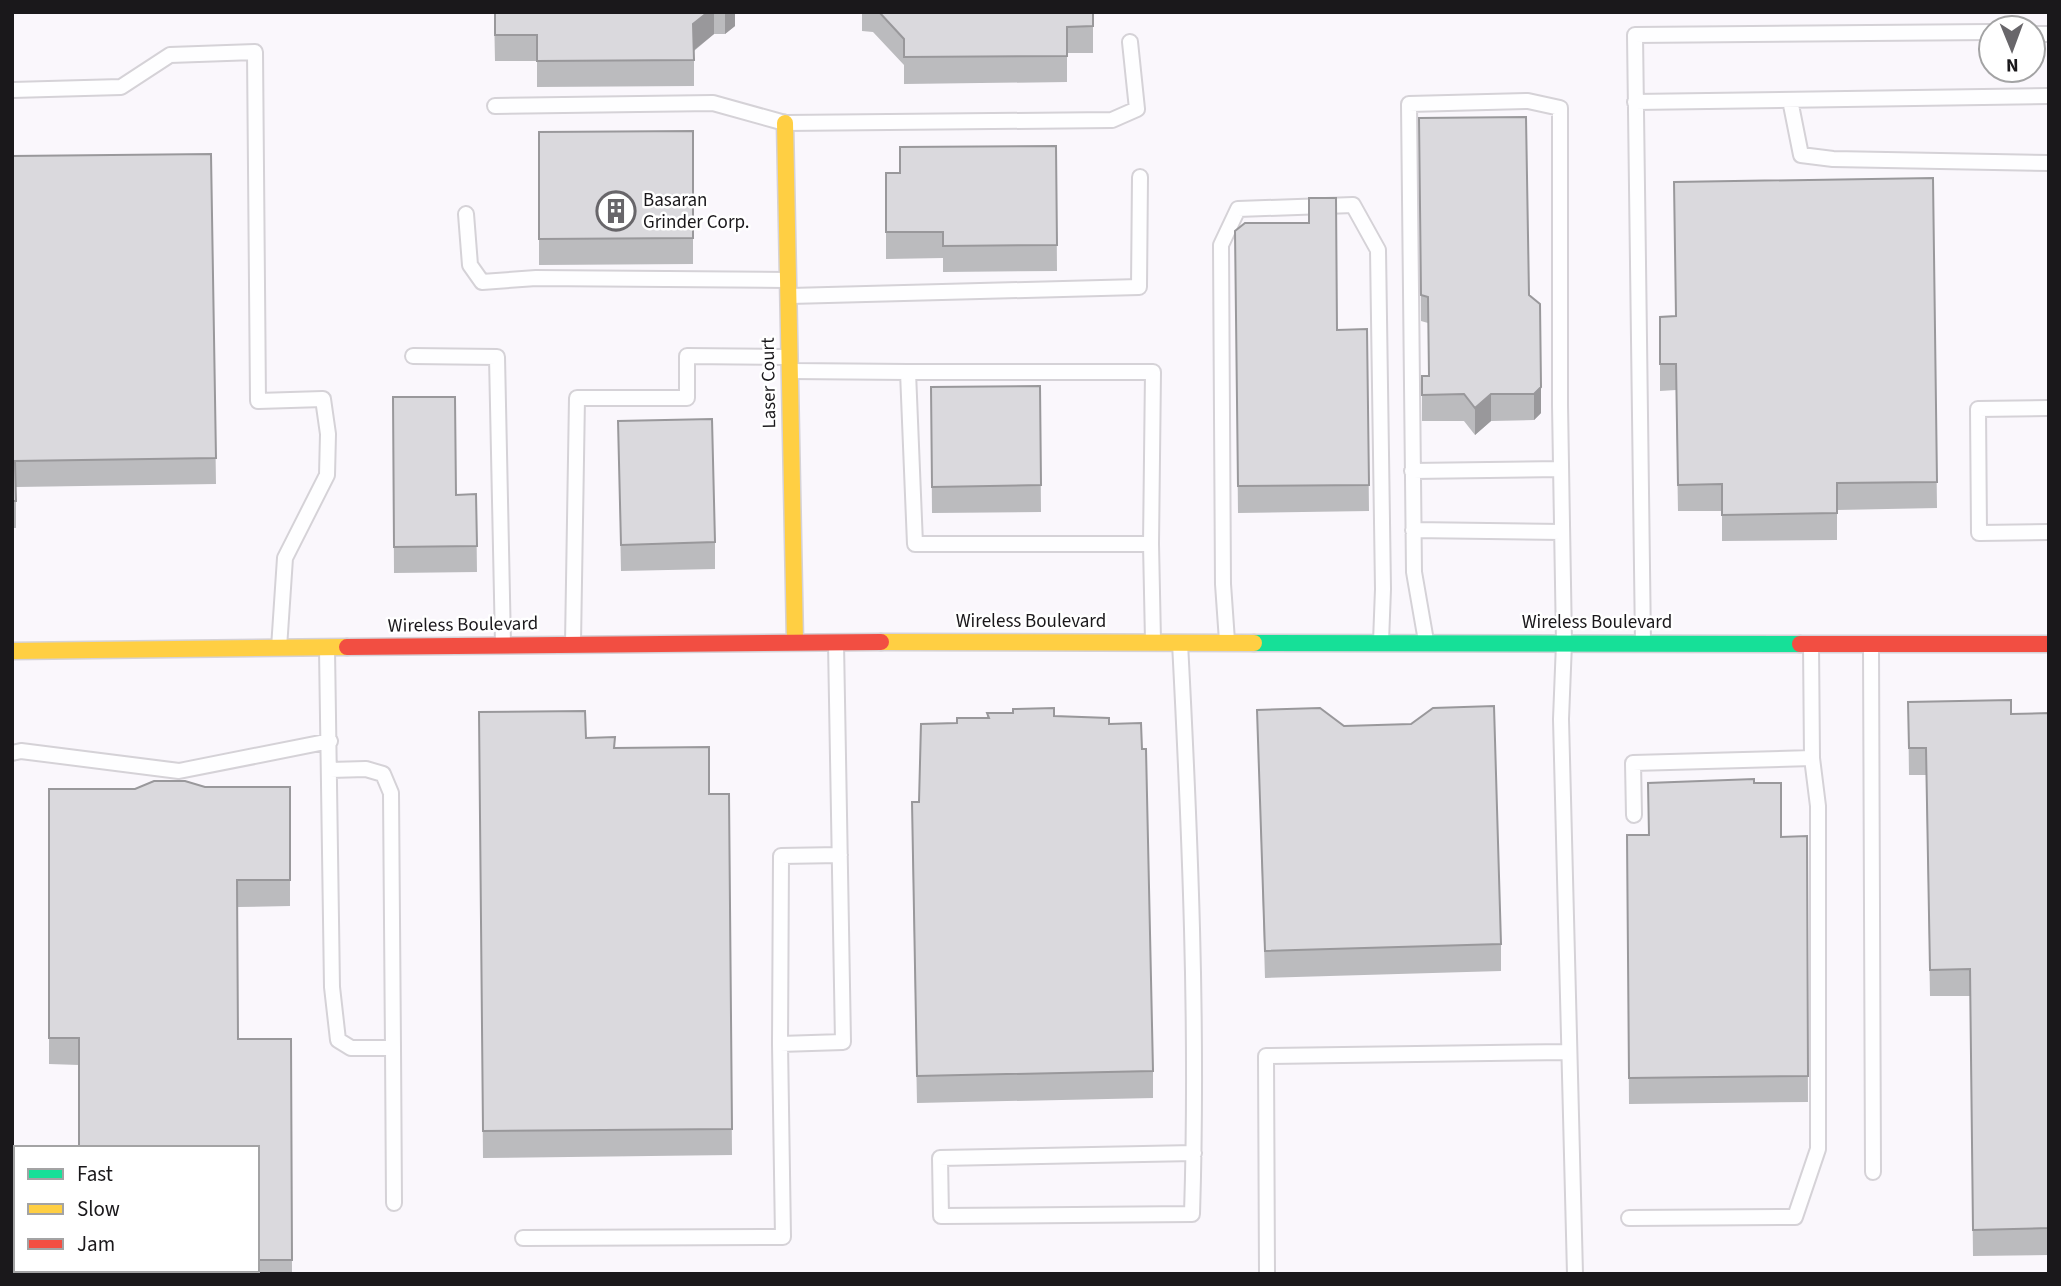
<svg xmlns="http://www.w3.org/2000/svg" width="2061" height="1286" font-family="'Source Sans 3',sans-serif">
  <style>
    .lines { fill: none; stroke-linecap: round; stroke-linejoin: round }
    .lane-casing { stroke: #d5d2d7; stroke-width: 18 }
    .fast-casing { stroke: #d5d2d7; stroke-width: 19 }
    .slow-casing { stroke: #d5d2d7; stroke-width: 19 }
    .jam-casing { stroke: #d5d2d7; stroke-width: 19 }
    .lane { stroke: #fefeff; stroke-width: 14 }
    .fast { stroke: #16e098; stroke-width: 16 }
    .slow { stroke: #ffcf43; stroke-width: 16 }
    .jam { stroke: #f24e42; stroke-width: 16 }
    .wall { fill: #bbbbbe }
    .shaded-wall { fill: #99989b }
    .building { fill: #dad9dd; stroke: #99989b; stroke-width: 2 }
    .labels { text-anchor: middle; dominant-baseline: central; stroke-width: 5; stroke-linejoin: round; paint-order: stroke }
    .poi-label { font-size: 19px; fill: #1a181b; stroke: #fff; text-anchor: start }
    .street-label { font-size: 19px; fill: #1a181b; stroke: #fff }
  </style>
  <rect width="100%" height="100%" fill="#faf7fc"/>
  <g class="lines">
    <!-- lane casing -->
    <g class="lane-casing">
      <path id="lane" d="M 2033,34 L 2049,34
        M 12,90 L 121,87 L 170,55 L 255,52 L 258,401 L 323,399 L 328,434 L 327,475 L 285,558 L 279,648
        M 1790,100 L 1801,155 L 1833,159 L 2049,163
        M 1635,102 L 2049,96
        M 495,106 L 713,103 L 785,123 L 1112,120 L 1137,109 L 1130,42
        M 466,214 L 470,265 L 482,282 L 536,278 L 787,280
        M 790,296 L 1139,287 L 1140,177
        M 413,356 L 497,357 L 503,644
        M 791,371 L 908,372
        M 2049,408 L 1978,409 L 1979,533 L 2049,532
        M 1412,471 L 1561,469
        M 1413,530 L 1562,532
        M 1151,544 L 1153,372 L 908,372 L 915,544 L 1151,544 L 1153,641
        M 1227,641 L 1223,584 L 1221,245 L 1238,209 L 1353,205 L 1378,250 L 1383,589 L 1381,642
        M 1426,641 L 1414,572 L 1409,104 L 1528,101 L 1560,108 L 1560,405 L 1564,643 L 1561,719 L 1575,1274
        M 573,643 L 577,398 L 687,398 L 687,356 L 787,357
        M 1180,643 C 1190,834 1198,1024 1192,1214 L 941,1216 L 940,1158 L 1194,1153
        M 1643,643 L 1635,35 L 1991,32
        M 1871,645 L 1873,1172
        M 327,649 L 332,987 L 338,1040 L 351,1048 L 393,1048 L 391,793 L 383,774 L 366,769 L 330,770
        M 12,753 L 21,751 L 179,771 L 330,741
        M 1634,815 L 1633,763 L 1812,758 L 1811,644
        M 780,1044 L 781,856 L 840,855
        M 393,1048 L 394,1203
        M 1629,1218 L 1795,1217 L 1818,1149 L 1818,806 L 1812,758
        M 523,1238 L 783,1237 L 780,1044 L 843,1042 L 836,643
        M 1267,1274 L 1266,1056 L 1569,1052"/>
    </g>
    <!-- fast casing -->
    <g class="fast-casing">
      <path id="fast" d="M 1254,643 L 1800,644"/>
    </g>
    <!-- slow casing -->
    <g class="slow-casing">
      <path id="slow" d="M 785,123 L 795,642
        M 881,642 L 1254,643
        M 12,651 L 347,647"/>
    </g>
    <!-- jam casing -->
    <g class="jam-casing">
      <path id="jam" d="M 1800,644 L 2049,644
        M 347,647 L 881,642"/>
    </g>
    <!-- lane -->
    <use href="#lane" class="lane"/>
    <!-- fast -->
    <use href="#fast" class="fast"/>
    <!-- slow -->
    <use href="#slow" class="slow"/>
    <!-- jam -->
    <use href="#jam" class="jam"/>
  </g>
  <!-- wall -->
  <path class="wall" d="M 494,12 L 735,12 L 735,26 L 725,34 L 714,34 L 694,51 L 694,86 L 537,87 L 537,61 L 495,61 Z
    M 862,12 L 1093,12 L 1093,53 L 1067,53 L 1067,82 L 904,84 L 904,65 L 873,32 L 862,31 Z
    M 1419,118 L 1529,295 L 1541,413 L 1534,420 L 1491,421 L 1475,435 L 1464,421 L 1422,421 L 1422,376 L 1429,376 L 1428,323 L 1421,321 Z
    M 693,131 L 693,264 L 539,265 L 539,132 Z
    M 1056,146 L 1057,271 L 943,272 L 943,258 L 886,259 L 886,173 L 900,173 Z
    M 211,154 L 216,484 L 16,487 L 16,528 L 12,528 L 12,156 Z
    M 1933,178 L 1937,508 L 1837,510 L 1837,540 L 1722,541 L 1722,511 L 1678,511 L 1676,390 L 1660,391 L 1660,317 L 1676,316 Z
    M 1235,231 L 1337,330 L 1367,329 L 1369,511 L 1238,513 Z
    M 1040,386 L 1041,512 L 932,513 L 931,387 Z
    M 393,397 L 456,495 L 476,494 L 477,572 L 394,573 Z
    M 618,421 L 715,542 L 715,569 L 621,571 Z
    M 1908,702 L 2011,714 L 2049,713 L 2049,1255 L 1973,1256 L 1970,996 L 1930,996 L 1926,775 L 1909,775 Z
    M 1257,710 L 1501,944 L 1501,971 L 1265,978 Z
    M 479,712 L 586,738 L 614,748 L 709,794 L 729,794 L 732,1155 L 483,1158 Z
    M 987,713 L 1054,716 L 1109,724 L 1153,1071 L 1153,1098 L 917,1103 L 912,829 L 919,802 L 957,723 L 987,718 Z
    M 1754,783 L 1781,837 L 1807,836 L 1808,1102 L 1629,1104 L 1627,835 L 1649,835 Z
    M 290,787 L 290,906 L 237,907 L 238,1039 L 291,1039 L 292,1274 L 80,1274 L 80,1270 L 257,1270 L 257,1148 L 79,1065 L 49,1064 L 49,789 Z"/>
  <!-- shaded-wall -->
  <path class="shaded-wall" d="M 708,12 L 714,12 L 714,34 L 693,51 L 693,24 Z
    M 725,12 L 735,12 L 735,26 L 725,34 Z
    M 1541,387 L 1541,413 L 1534,420 L 1534,394 Z
    M 1491,394 L 1491,421 L 1475,435 L 1475,408 Z"/>
  <!-- building -->
  <path class="building" d="M 495,12 L 708,12 L 693,24 L 694,60 L 537,61 L 537,35 L 495,35 Z
    M 879,12 L 1093,12 L 1093,26 L 1067,27 L 1067,56 L 904,57 L 904,39 Z
    M 1526,117 L 1529,295 L 1540,304 L 1541,387 L 1534,394 L 1491,394 L 1475,408 L 1464,394 L 1422,395 L 1422,376 L 1429,376 L 1428,297 L 1421,295 L 1419,118 Z
    M 693,131 L 693,238 L 539,239 L 539,132 Z
    M 1056,146 L 1057,245 L 943,246 L 943,232 L 886,232 L 886,173 L 900,173 L 900,147 Z
    M 211,154 L 216,458 L 15,461 L 16,501 L 12,501 L 12,156 Z
    M 1933,178 L 1937,482 L 1837,483 L 1837,513 L 1722,515 L 1722,484 L 1678,485 L 1676,364 L 1660,364 L 1660,317 L 1676,316 L 1674,182 Z
    M 1309,198 L 1336,198 L 1337,330 L 1367,329 L 1369,485 L 1238,486 L 1235,231 L 1245,223 L 1309,223 Z
    M 1040,386 L 1041,485 L 932,487 L 931,387 Z
    M 393,397 L 455,397 L 456,495 L 476,494 L 477,546 L 394,547 Z
    M 712,419 L 715,542 L 621,545 L 618,421 Z
    M 2011,700 L 2011,714 L 2049,713 L 2049,1228 L 1973,1230 L 1970,969 L 1930,970 L 1926,748 L 1909,748 L 1908,702 Z
    M 1494,706 L 1501,944 L 1265,951 L 1257,710 L 1320,708 L 1344,726 L 1411,724 L 1433,708 Z
    M 1054,708 L 1054,716 L 1109,718 L 1109,724 L 1141,723 L 1142,749 L 1146,749 L 1153,1071 L 917,1076 L 912,802 L 919,802 L 921,724 L 957,723 L 957,718 L 989,718 L 987,713 L 1013,713 L 1013,709 Z
    M 585,711 L 586,738 L 615,737 L 614,748 L 709,747 L 709,794 L 729,794 L 732,1129 L 483,1131 L 479,712 Z
    M 1754,779 L 1754,783 L 1781,783 L 1781,837 L 1807,836 L 1808,1076 L 1629,1078 L 1627,835 L 1649,835 L 1648,783 Z
    M 154,781 L 185,781 L 205,787 L 290,787 L 290,880 L 237,880 L 238,1039 L 291,1039 L 292,1260 L 257,1260 L 257,1148 L 79,1148 L 79,1038 L 49,1038 L 49,789 L 135,789 Z"/>
  <!-- icons -->
  <defs>
    <g id="building-ring" transform="scale(2.0125)"><circle r="9.5" fill="#fff" stroke="#68666a" stroke-width="1.5"/><path d="M-4-6H4V6H1V3H-1V6H-4ZM-2.5-4.3h1.7v1.8h-1.7ZM.8-4.3h1.7v1.8H.8ZM-2.5-1h1.7V.8h-1.7ZM.8-1h1.7V.8H.8Z" fill="#68666a"/></g>
  </defs>
  <g fill-rule="evenodd">
    <use href="#building-ring" x="616" y="211"/>
  </g>
  <g class="labels">
    <!-- poi labels -->
    <g class="poi-label">
      <text x="643" y="200">Basaran<tspan x="643" dy="22">Grinder Corp.</tspan></text>
    </g>
    <!-- street labels -->
    <g class="street-label">
      <text transform="translate(769 383) rotate(-91)">Laser Court</text>
      <text x="1031" y="621">Wireless Boulevard</text>
      <text x="1597" y="622">Wireless Boulevard</text>
      <text transform="translate(463 625) rotate(-1)">Wireless Boulevard</text>
    </g>
  </g>
  <!-- border -->
  <rect width="2061" height="1286" fill="none" stroke="#1a181b" stroke-width="28"/>
  <!-- legend -->
  <rect x="14" y="1146" width="245" height="126" fill="#ffffff" stroke="#a3a3a4" stroke-width="2"/>
  <rect x="28" y="1169" width="35" height="10" fill="#16e098" stroke="#a3a3a4" stroke-width="2"/>
  <text x="77" y="1181" font-size="21" fill="#1a181b">Fast</text>
  <rect x="28" y="1204" width="35" height="10" fill="#ffcf43" stroke="#a3a3a4" stroke-width="2"/>
  <text x="77" y="1216" font-size="21" fill="#1a181b">Slow</text>
  <rect x="28" y="1239" width="35" height="10" fill="#f24e42" stroke="#a3a3a4" stroke-width="2"/>
  <text x="77" y="1251" font-size="21" fill="#1a181b">Jam</text>
  <!-- north arrow -->
  <g transform="translate(2012 49) rotate(179)"><circle r="33" fill="#ffffff" stroke="#a3a3a4" stroke-width="2"/>
  <path d="M0-5L12 26L0 18L-12 26Z" fill="#68666a"/>
  <text y="-10" font-size="19" font-weight="bold" text-anchor="middle" fill="#1a181b">N</text>
  </g>
</svg>
